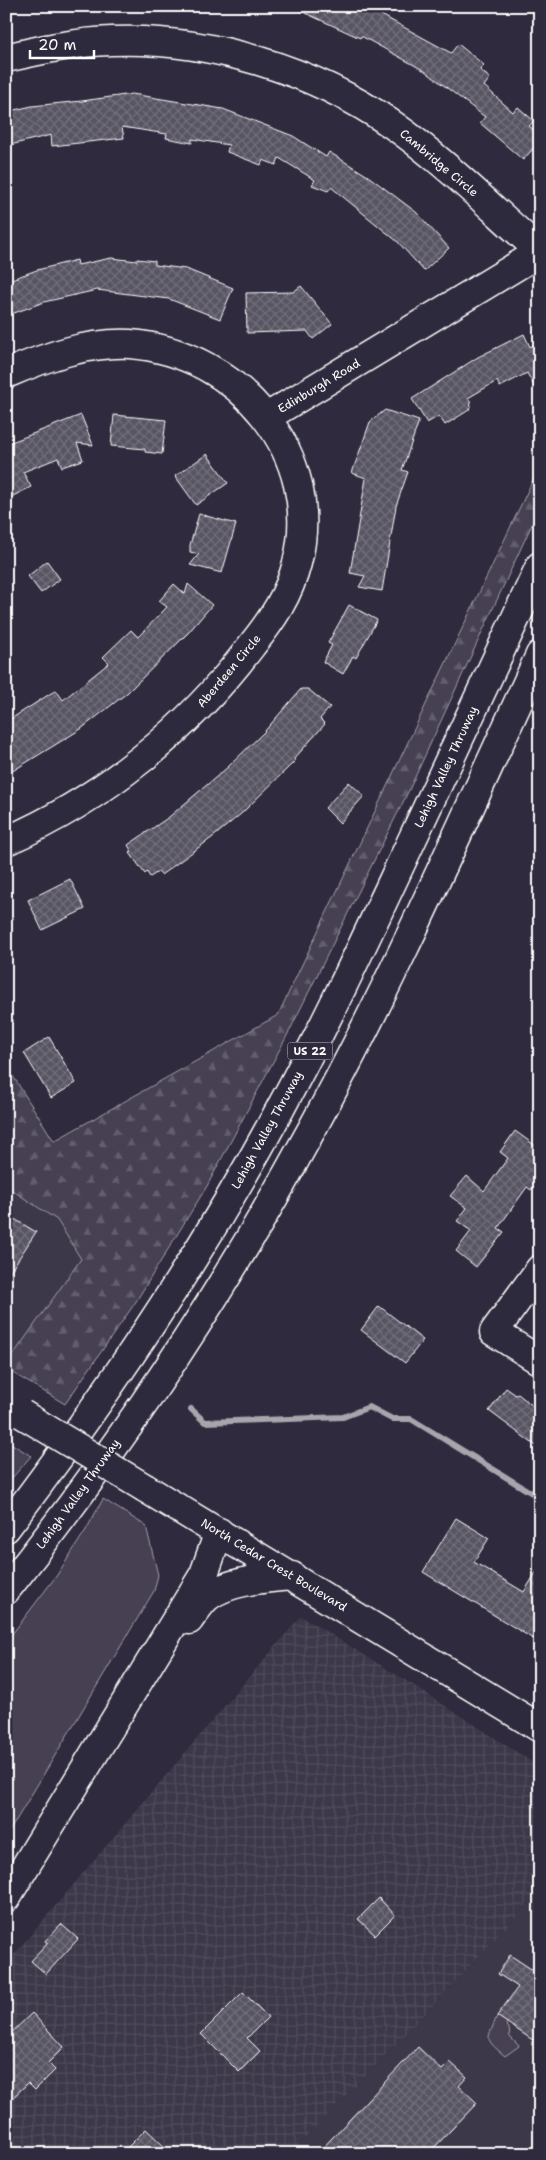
<svg xmlns="http://www.w3.org/2000/svg" width="546" height="2160" font-family="'Shantell Sans',sans-serif">
  <style>
    .built { fill: #3c3749 }
    .industrial { fill: url(#industrial-grid) }
    .grass { fill: #464152; stroke: #a2a0a8 }
    .forest { fill: url(#forest-firs); stroke: #a2a0a8 }
    .lines { fill: none; stroke-linecap: round; stroke-linejoin: round }
    .stream { stroke: #a7a6ad; stroke-width: 6 }
    .building { fill: url(#building-cross-hatch); stroke: #fff }
    .minor-casing { stroke: #fff; stroke-width: 31 }
    .major-casing { stroke: #fff; stroke-width: 31 }
    .highway-casing { stroke: #fff; stroke-width: 31 }
    .minor { stroke: #2f2a3d; stroke-width: 28 }
    .major { stroke: #2f2a3d; stroke-width: 28 }
    .highway { stroke: #2f2a3d; stroke-width: 28 }
    .major-bridge-casing { stroke: #fff; stroke-width: 31; stroke-linecap: butt }
    .major-bridge { stroke: #2f2a3d; stroke-width: 28 }
    .labels { text-anchor: middle; dominant-baseline: central; stroke-width: 4; stroke-linejoin: round; paint-order: stroke }
    .shield { fill: #2f2a3d; stroke: #c1bfc5; stroke-width: 1 }
    .shield-label { font-size: 11px; font-weight: bold; fill: #fff }
    .street-label { font-size: 12px; fill: #fff; stroke: #2f2a3d }
  </style>
  <defs>
    <pattern id="industrial-grid" width="8" height="8" patternUnits="userSpaceOnUse" patternTransform="scale(1.25)"><rect width="8" height="8" fill="#3c3749"/><path d="M0 4h8M4 0v8" fill="none" stroke="#504b5b"/></pattern>
    <pattern id="forest-firs" width="22" height="20" patternUnits="userSpaceOnUse" patternTransform="scale(1.25)"><rect width="22" height="20" fill="#464152"/><path d="M5 1l3.5 6h-7zM16 11l3.5 6h-7z" fill="#625e6c"/></pattern>
    <pattern id="building-cross-hatch" width="8" height="8" patternUnits="userSpaceOnUse" patternTransform="scale(1.25)"><rect width="8" height="8" fill="#595564"/><path d="M0 0l8 8M0 8l8-8" fill="none" stroke="#726e7b"/></pattern>
  </defs>
  <rect width="100%" height="100%" fill="#2f2a3d"/>
  <filter id="ink" filterUnits="userSpaceOnUse"><feTurbulence type="fractalNoise" baseFrequency=".02" numOctaves="2"/><feDisplacementMap in="SourceGraphic" scale="10" xChannelSelector="R" yChannelSelector="G"/><feConvolveMatrix kernelMatrix="1 2 1 2 8 2 1 2 1" color-interpolation-filters="sRGB"/></filter>
  <g filter="url(#ink)">
    <!-- built -->
    <path class="built" d="M 6,1186 L 57,1220 L 81,1259 L 6,1365 Z
      M 540,1891 L 540,2154 L 290,2154 L 426,2013 Z"/>
    <!-- industrial -->
    <path class="industrial" d="M 301,1616 L 413,1685 L 540,1767 L 540,1891 L 426,2013 L 290,2154 L 6,2154 L 6,1964 Z"/>
    <!-- grass -->
    <path class="grass" d="M 6,1440 L 31,1456 L 6,1485 Z
      M 103,1499 L 146,1526 L 158,1575 L 154,1591 L 6,1837 L 6,1642 L 57,1575 L 86,1530 Z
      M 497,2016 L 507,2022 L 506,2025 L 509,2028 L 510,2037 L 519,2046 L 505,2056 C 482,2037 488,2040 497,2016 Z"/>
    <!-- forest -->
    <path class="forest" d="M 540,465 L 540,507 L 409,790 L 290,1030 L 207,1186 L 135,1303 L 65,1404 L 6,1369 L 6,1365 L 81,1259 L 57,1220 L 6,1186 L 6,1065 L 54,1141 L 278,1015 Z"/>
    <g class="lines">
      <!-- stream -->
      <path class="stream" d="M 191,1409 L 205,1422 L 343,1417 L 369,1407 L 392,1419 L 411,1419 L 540,1498"/>
    </g>
    <!-- building -->
    <path class="building" d="M 290,6 L 365,6 L 451,53 L 458,44 L 484,65 L 480,70 L 490,78 L 484,86 L 513,112 L 518,107 L 534,121 L 529,126 L 540,135 L 540,141 L 523,160 L 480,123 L 485,117 L 425,71 L 361,36 L 360,38 Z
      M 132,94 L 223,109 L 293,136 L 326,157 L 329,152 L 368,176 L 416,212 L 449,248 L 424,271 L 398,242 L 331,187 L 328,191 L 312,185 L 315,180 L 279,158 L 276,165 L 263,160 L 261,165 L 227,152 L 229,145 L 192,139 L 192,143 L 166,138 L 167,134 L 122,127 L 124,138 L 52,146 L 51,135 L 6,146 L 6,112 L 32,106 L 82,101 Z
      M 111,258 L 137,261 L 137,259 L 155,261 L 155,265 L 186,269 L 233,288 L 220,319 L 169,299 L 97,290 L 44,302 L 6,316 L 6,281 L 37,270 L 77,260 L 78,265 Z
      M 301,286 L 332,324 L 313,339 L 307,331 L 247,333 L 246,293 L 293,292 Z
      M 524,334 L 530,347 L 540,341 L 540,397 L 527,373 L 500,387 L 497,381 L 468,398 L 471,402 L 469,410 L 445,425 L 439,416 L 427,423 L 412,399 L 478,357 Z
      M 385,410 L 419,421 L 402,470 L 408,472 L 396,506 L 382,591 L 359,587 L 365,576 L 350,573 L 366,478 L 352,473 L 370,422 Z
      M 81,415 L 93,445 L 77,443 L 83,460 L 62,467 L 58,458 L 23,472 L 31,487 L 11,497 L 6,486 L 6,438 L 9,443 Z
      M 114,415 L 166,420 L 162,454 L 145,452 L 145,449 L 111,446 Z
      M 207,454 L 228,483 L 196,505 L 175,476 Z
      M 199,514 L 236,524 L 222,573 L 190,565 L 199,554 L 190,552 L 190,545 Z
      M 47,561 L 60,579 L 41,593 L 28,576 Z
      M 174,584 L 185,594 L 188,584 L 212,605 L 188,633 L 127,693 L 81,729 L 6,775 L 6,722 L 56,690 L 63,700 L 109,663 L 103,657 L 131,630 L 138,637 L 167,607 L 159,601 Z
      M 349,605 L 377,620 L 356,658 L 353,656 L 343,674 L 323,662 L 332,645 L 328,643 Z
      M 301,689 L 308,689 L 330,707 L 320,719 L 325,724 L 294,759 L 295,761 L 242,813 L 213,837 L 161,875 L 158,872 L 150,877 L 147,872 L 145,874 L 130,853 L 132,852 L 128,845 L 169,817 L 228,767 L 264,732 Z
      M 349,782 L 364,796 L 340,823 L 325,808 Z
      M 70,879 L 85,909 L 42,930 L 28,900 Z
      M 49,1037 L 76,1083 L 51,1098 L 24,1053 Z
      M 515,1131 L 540,1149 L 540,1178 L 531,1190 L 527,1187 L 498,1228 L 504,1232 L 476,1267 L 456,1251 L 471,1231 L 457,1221 L 467,1208 L 450,1196 L 467,1176 L 484,1191 L 508,1158 L 500,1152 Z
      M 6,1214 L 36,1232 L 6,1278 Z
      M 379,1306 L 423,1340 L 405,1363 L 361,1330 Z
      M 506,1388 L 516,1395 L 518,1394 L 533,1406 L 532,1407 L 540,1413 L 540,1449 L 489,1411 Z
      M 456,1518 L 489,1538 L 474,1562 L 524,1592 L 540,1566 L 540,1643 L 423,1572 Z
      M 379,1898 L 395,1915 L 375,1935 L 358,1919 Z
      M 61,1924 L 78,1939 L 46,1974 L 31,1961 L 48,1943 L 45,1941 Z
      M 510,1955 L 540,1975 L 540,2045 L 497,2016 L 518,1987 L 498,1974 Z
      M 243,1992 L 268,2017 L 247,2038 L 260,2051 L 239,2072 L 201,2034 Z
      M 32,2013 L 64,2047 L 48,2063 L 55,2070 L 35,2090 L 28,2083 L 6,2104 L 6,2038 Z
      M 418,2047 L 442,2070 L 450,2062 L 467,2077 L 459,2086 L 477,2103 L 428,2154 L 317,2154 Z
      M 146,2129 L 172,2154 L 121,2154 Z"/>
    <g class="lines">
      <!-- minor casing -->
      <g class="minor-casing">
        <path id="minor" d="M 6,58 C 40,50 76,42 111,41 C 208,37 314,70 393,125 C 446,162 492,209 540,251
          M 6,374 C 45,357 87,342 130,344 C 238,352 325,455 297,563 C 289,595 272,620 252,645 C 189,729 103,799 6,841
          M 267,417 L 540,252
          M 540,1269 L 494,1332 L 540,1361"/>
      </g>
      <!-- major casing -->
      <g class="major-casing">
        <path id="major" d="M 145,1488 L 540,1728"/>
      </g>
      <!-- highway casing -->
      <g class="highway-casing">
        <path id="highway" d="M 6,1528 C 107,1396 200,1257 279,1111 C 324,1028 364,942 404,857 C 449,760 494,663 540,566
          M 6,1590 C 121,1446 224,1291 312,1129 C 396,976 466,814 540,655
          M 189,1620 C 194,1613 200,1604 206,1598 C 226,1581 266,1578 292,1576
          M 6,1898 L 204,1574 L 219,1532"/>
      </g>
      <!-- minor -->
      <use href="#minor" class="minor"/>
      <!-- major -->
      <use href="#major" class="major"/>
      <!-- highway -->
      <use href="#highway" class="highway"/>
      <!-- major-bridge casing -->
      <g class="major-bridge-casing">
        <path id="major-bridge" d="M 22,1414 L 145,1488"/>
      </g>
      <!-- major-bridge -->
      <use href="#major-bridge" class="major-bridge"/>
    </g>
  </g>
  <g class="labels">
    <!-- shield labels -->
    <rect class="shield" x="287.5" y="1042.5" width="45" height="17" rx="4"/>
    <g class="shield-label">
      <text x="310" y="1051">US 22</text>
    </g>
    <!-- street labels -->
    <g class="street-label">
      <text transform="translate(439 163) rotate(40)">Cambridge Circle</text>
      <text transform="translate(319 386) rotate(-31)">Edinburgh Road</text>
      <text transform="translate(229 671) rotate(-50)">Aberdeen Circle</text>
      <text transform="translate(446 767) rotate(-65)">Lehigh Valley Thruway</text>
      <text transform="translate(267 1130) rotate(-61)">Lehigh Valley Thruway</text>
      <text transform="translate(78 1494) rotate(-54)">Lehigh Valley Thruway</text>
      <text transform="translate(274 1565) rotate(31)">North Cedar Crest Boulevard</text>
    </g>
  </g>
  <!-- margin -->
  <rect width="546" height="2160" fill="none" stroke="#2f2a3d" stroke-width="25"/>
  <rect x="12" y="12" width="521" height="2135" fill="none" stroke="#fff" stroke-width="2" filter="url(#ink)"/>
  <!-- scale -->
  <path d="M30 50v8h64v-8" fill="none" stroke="#ffffff" stroke-width="2.5"/>
  <text x="38" y="50" font-size="15" fill="#ffffff" stroke="#2f2a3d" stroke-width="4" paint-order="stroke">20 m</text>
</svg>
